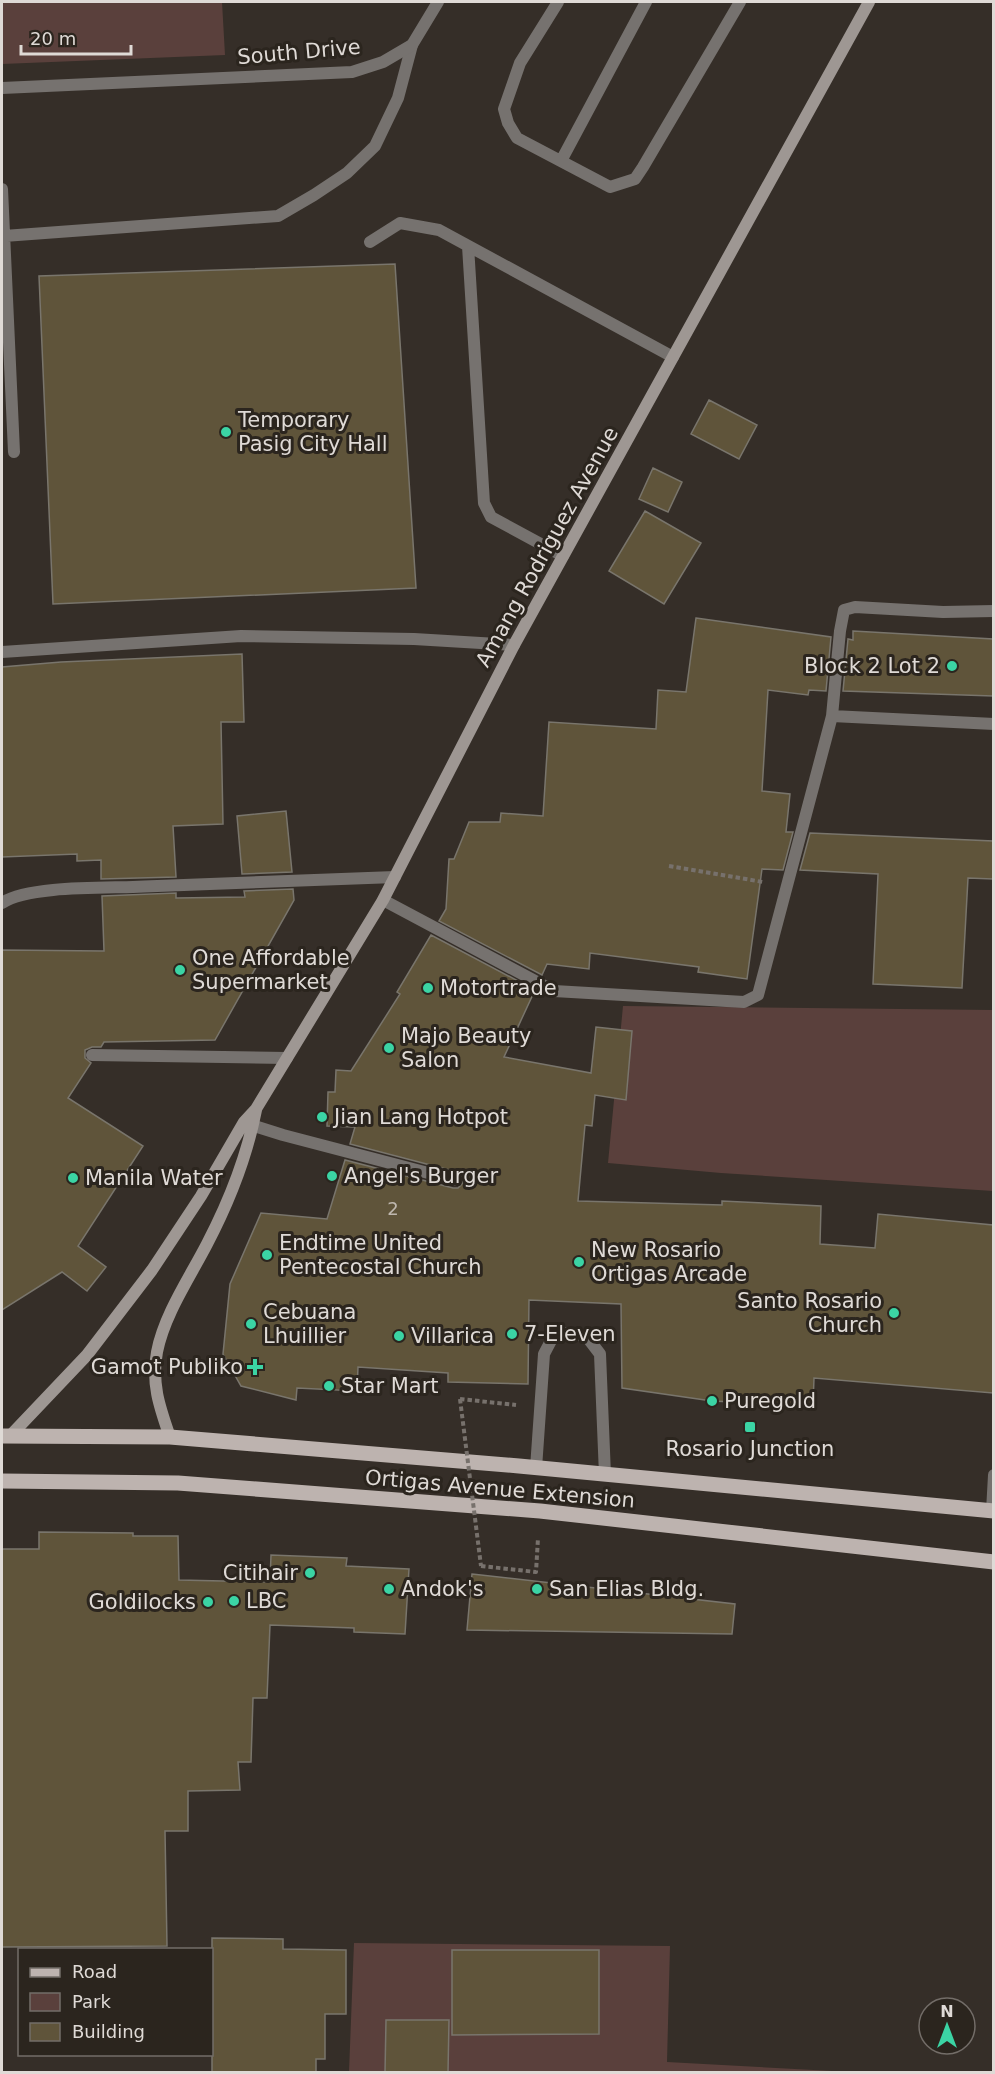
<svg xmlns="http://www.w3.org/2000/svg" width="995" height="2074" font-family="'DejaVu Sans',sans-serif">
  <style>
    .green { fill: #5a403c }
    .building { fill: #5f543a; stroke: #79756c; stroke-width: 1.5 }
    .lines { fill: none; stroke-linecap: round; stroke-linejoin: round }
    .path { stroke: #77716c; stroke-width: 4; stroke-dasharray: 4.5 3; stroke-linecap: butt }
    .service { stroke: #76726f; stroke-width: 12 }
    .minor { stroke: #76726f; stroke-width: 12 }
    .secondary { stroke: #9e9793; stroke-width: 12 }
    .primary { stroke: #bdb3af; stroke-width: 15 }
    .path-bridge { stroke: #77716c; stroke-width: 4; stroke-dasharray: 4.5 3; stroke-linecap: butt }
    .poi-dot { fill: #3bd4a4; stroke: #2b251e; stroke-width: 2 }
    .labels { text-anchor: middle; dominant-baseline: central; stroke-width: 6; stroke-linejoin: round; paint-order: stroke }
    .number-label { font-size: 18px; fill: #bfb8af }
    .street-label { font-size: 21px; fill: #dfdad6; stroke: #2b251e }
    .poi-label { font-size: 21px; fill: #dfdad6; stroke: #2b251e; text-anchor: start }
  </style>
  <rect width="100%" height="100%" fill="#352e28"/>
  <!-- green -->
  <path class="green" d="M 2,2 L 222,2 L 225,55 L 2,64 Z
    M 623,1006 L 993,1010 L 993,1191 L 721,1173 L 608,1163 Z
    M 354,1943 L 670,1946 L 667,2062 L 851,2072 L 349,2072 Z"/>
  <!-- building -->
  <path class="building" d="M 395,264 L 416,588 L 53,604 L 39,276 Z
    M 709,400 L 757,425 L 739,459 L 691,434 Z
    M 653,468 L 682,482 L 668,512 L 639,499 Z
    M 645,511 L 701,543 L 664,604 L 609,571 Z
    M 696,618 L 831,637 L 826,691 L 809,690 L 808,695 L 768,690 L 762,791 L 790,794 L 786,832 L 793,832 L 783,870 L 762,869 L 747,979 L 698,972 L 699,967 L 590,953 L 589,969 L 547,964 L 542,975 L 439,921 L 446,909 L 449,859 L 454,859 L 469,822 L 500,822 L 501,813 L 543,816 L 549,722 L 656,729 L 658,690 L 686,692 Z
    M 853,631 L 993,639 L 993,696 L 843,691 L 848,639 L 853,640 Z
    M 242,654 L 244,722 L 221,722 L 223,824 L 173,826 L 176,877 L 101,879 L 101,860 L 77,861 L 77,854 L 2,857 L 2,667 L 61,662 Z
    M 286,811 L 292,872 L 242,874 L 237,816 Z
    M 810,833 L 993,841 L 993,879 L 968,878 L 962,988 L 873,984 L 878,874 L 800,870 Z
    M 293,889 L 294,900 L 215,1040 L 104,1042 L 101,1047 L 92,1047 L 85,1050 L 85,1058 L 91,1063 L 68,1098 L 143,1146 L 78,1246 L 106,1267 L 87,1291 L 62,1272 L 2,1310 L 2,950 L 104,951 L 102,896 L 176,893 L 176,898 L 245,897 L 244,891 Z
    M 431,935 L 535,990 L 504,1057 L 591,1073 L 596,1027 L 632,1031 L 626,1100 L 595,1095 L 592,1126 L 585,1125 L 578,1201 L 722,1205 L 722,1201 L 821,1206 L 820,1244 L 875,1248 L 878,1214 L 993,1225 L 993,1393 L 814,1378 L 813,1406 L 712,1401 L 622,1388 L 621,1304 L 529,1300 L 528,1384 L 448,1382 L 448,1373 L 358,1367 L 357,1391 L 297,1388 L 296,1400 L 241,1386 L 223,1354 L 230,1284 L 261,1213 L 327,1219 L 345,1160 L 453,1188 L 458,1188 L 463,1183 L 463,1177 L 457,1172 L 350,1144 L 355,1127 L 327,1126 L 328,1092 L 335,1092 L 336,1070 L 351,1071 L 400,994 L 397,992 Z
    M 39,1532 L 133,1533 L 133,1536 L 178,1536 L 179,1580 L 270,1582 L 271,1555 L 347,1558 L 346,1566 L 409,1569 L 405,1634 L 354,1632 L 354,1628 L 270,1625 L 267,1698 L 253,1698 L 251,1762 L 238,1762 L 240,1790 L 188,1791 L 188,1831 L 165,1831 L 167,1946 L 2,1947 L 2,1549 L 39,1549 Z
    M 472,1574 L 735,1604 L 732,1634 L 467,1630 Z
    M 212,1938 L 283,1939 L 283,1949 L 346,1950 L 346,2014 L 325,2014 L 325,2059 L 316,2059 L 316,2073 L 212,2073 Z
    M 452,1950 L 599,1950 L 599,2034 L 452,2035 Z
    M 386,2020 L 449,2020 L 448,2073 L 385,2073 Z"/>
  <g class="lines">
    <!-- path -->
    <path class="path" d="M 669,866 L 763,882
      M 460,1399 L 516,1405
      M 481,1566 L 536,1572 L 538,1538"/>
    <!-- service -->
    <path class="service" d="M 558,2 L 520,63 L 504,109 L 508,123 L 517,138 L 610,187 L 635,179 L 643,167 L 740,2
      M 561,161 L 646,2
      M 2,189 L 14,452
      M 4,236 L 278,216 L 314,195 L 347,173 L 375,146 L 398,98 L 412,45
      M 370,242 L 400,223 L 439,230 L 673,357
      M 468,246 L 484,503 L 491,517 L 563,556
      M 2,652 L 241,636 L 414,639 L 514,645
      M 2,903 C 27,886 101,888 133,887 C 220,883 307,880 395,877
      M 92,1055 L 287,1058
      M 245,1123 L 283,1135 L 455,1180
      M 536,1468 L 544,1354 L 554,1335 L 570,1333 L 587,1337 L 600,1354 L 605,1475
      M 992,1511 L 994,1475"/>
    <!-- minor -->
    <path class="minor" d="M 2,88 L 352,72 L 383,62 L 412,45 L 438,2
      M 832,716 L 994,724
      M 383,900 L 554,991 L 744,1002 L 758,995 L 832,716 L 840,631 L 844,610 L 855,607 L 943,612 L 994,611"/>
    <!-- secondary -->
    <path class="secondary" d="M 11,1435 L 87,1355 L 152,1270 L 201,1196 L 244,1122 L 256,1109 L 383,900 L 514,645 L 869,2
      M 170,1437 C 160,1408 151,1384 157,1352 C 164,1315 190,1277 207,1244 C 229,1202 247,1156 256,1110"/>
    <!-- primary -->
    <path class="primary" d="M 2,1436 L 170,1437 L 519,1466 L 994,1511
      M 2,1481 L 178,1483 L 540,1511 L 994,1562"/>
    <!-- path-bridge -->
    <path class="path-bridge" d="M 460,1399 L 481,1566"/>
  </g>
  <!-- markers -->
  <g class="poi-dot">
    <circle cx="226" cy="432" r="6"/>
    <circle cx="952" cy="666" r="6"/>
    <circle cx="180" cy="970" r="6"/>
    <circle cx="428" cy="988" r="6"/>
    <circle cx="389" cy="1048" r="6"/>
    <circle cx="322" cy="1117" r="6"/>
    <circle cx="332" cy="1176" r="6"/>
    <circle cx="73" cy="1178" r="6"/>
    <circle cx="267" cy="1255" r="6"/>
    <circle cx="579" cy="1262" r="6"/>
    <circle cx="894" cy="1313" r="6"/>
    <circle cx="251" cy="1324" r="6"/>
    <circle cx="512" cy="1334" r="6"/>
    <circle cx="399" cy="1336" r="6"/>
    <path d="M252 1358h6v6h6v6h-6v6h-6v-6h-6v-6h6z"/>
    <circle cx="329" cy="1386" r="6"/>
    <circle cx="712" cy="1401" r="6"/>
    <rect x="744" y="1421" width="12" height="12" rx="3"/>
    <circle cx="310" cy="1573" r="6"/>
    <circle cx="389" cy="1589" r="6"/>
    <circle cx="537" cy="1589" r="6"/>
    <circle cx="234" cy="1601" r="6"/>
    <circle cx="208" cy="1602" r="6"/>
  </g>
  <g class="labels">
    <!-- number labels -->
    <g class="number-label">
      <text x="393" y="1208">2</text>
    </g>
    <!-- street labels -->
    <g class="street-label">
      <text transform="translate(299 52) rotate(-5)">South Drive</text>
      <text transform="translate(547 547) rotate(-61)">Amang Rodriguez Avenue</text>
      <text transform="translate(500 1489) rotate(5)">Ortigas Avenue Extension</text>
    </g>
    <!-- poi labels -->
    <g class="poi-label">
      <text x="238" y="420">Temporary<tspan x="238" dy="24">Pasig City Hall</tspan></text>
      <text x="940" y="666" text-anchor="end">Block 2 Lot 2</text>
      <text x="192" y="958">One Affordable<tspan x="192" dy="24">Supermarket</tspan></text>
      <text x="440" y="988">Motortrade</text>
      <text x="401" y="1036">Majo Beauty<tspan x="401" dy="24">Salon</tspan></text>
      <text x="334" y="1117">Jian Lang Hotpot</text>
      <text x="344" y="1176">Angel's Burger</text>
      <text x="85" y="1178">Manila Water</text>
      <text x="279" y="1243">Endtime United<tspan x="279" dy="24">Pentecostal Church</tspan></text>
      <text x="591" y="1250">New Rosario<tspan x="591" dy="24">Ortigas Arcade</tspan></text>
      <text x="882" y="1301" text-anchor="end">Santo Rosario<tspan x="882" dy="24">Church</tspan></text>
      <text x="263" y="1312">Cebuana<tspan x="263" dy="24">Lhuillier</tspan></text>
      <text x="524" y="1334">7-Eleven</text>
      <text x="411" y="1336">Villarica</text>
      <text x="243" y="1367" text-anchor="end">Gamot Publiko</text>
      <text x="341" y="1386">Star Mart</text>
      <text x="724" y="1401">Puregold</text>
      <text x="750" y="1449" text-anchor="middle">Rosario Junction</text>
      <text x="298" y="1573" text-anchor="end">Citihair</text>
      <text x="401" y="1589">Andok's</text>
      <text x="549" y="1589">San Elias Bldg.</text>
      <text x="246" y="1601">LBC</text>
      <text x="196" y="1602" text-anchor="end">Goldilocks</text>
    </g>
  </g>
  <!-- border -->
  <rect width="995" height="2074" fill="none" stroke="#dfdad6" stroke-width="6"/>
  <!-- legend -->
  <rect x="18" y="1948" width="195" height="108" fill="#2b251e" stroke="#736d68" stroke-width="1.5"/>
  <rect x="30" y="1968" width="30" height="9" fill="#bdb3af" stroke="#736d68" stroke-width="1.5"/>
  <text x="72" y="1978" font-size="18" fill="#dfdad6">Road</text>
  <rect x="30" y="1993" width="30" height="18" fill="#5a403c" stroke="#736d68" stroke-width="1.5"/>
  <text x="72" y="2008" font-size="18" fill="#dfdad6">Park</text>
  <rect x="30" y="2023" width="30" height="18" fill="#5f543a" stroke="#736d68" stroke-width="1.5"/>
  <text x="72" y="2038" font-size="18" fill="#dfdad6">Building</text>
  <!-- north arrow -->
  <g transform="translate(947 2026)"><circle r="28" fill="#2b251e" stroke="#736d68" stroke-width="1.5"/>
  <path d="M0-4.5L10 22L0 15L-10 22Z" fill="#3bd4a4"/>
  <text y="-9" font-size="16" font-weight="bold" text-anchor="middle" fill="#dfdad6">N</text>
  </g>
  <!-- scale -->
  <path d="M21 45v9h110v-9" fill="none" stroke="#dfdad6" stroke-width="3"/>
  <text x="30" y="45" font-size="18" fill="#dfdad6" stroke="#2b251e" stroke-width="4.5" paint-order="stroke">20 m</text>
</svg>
